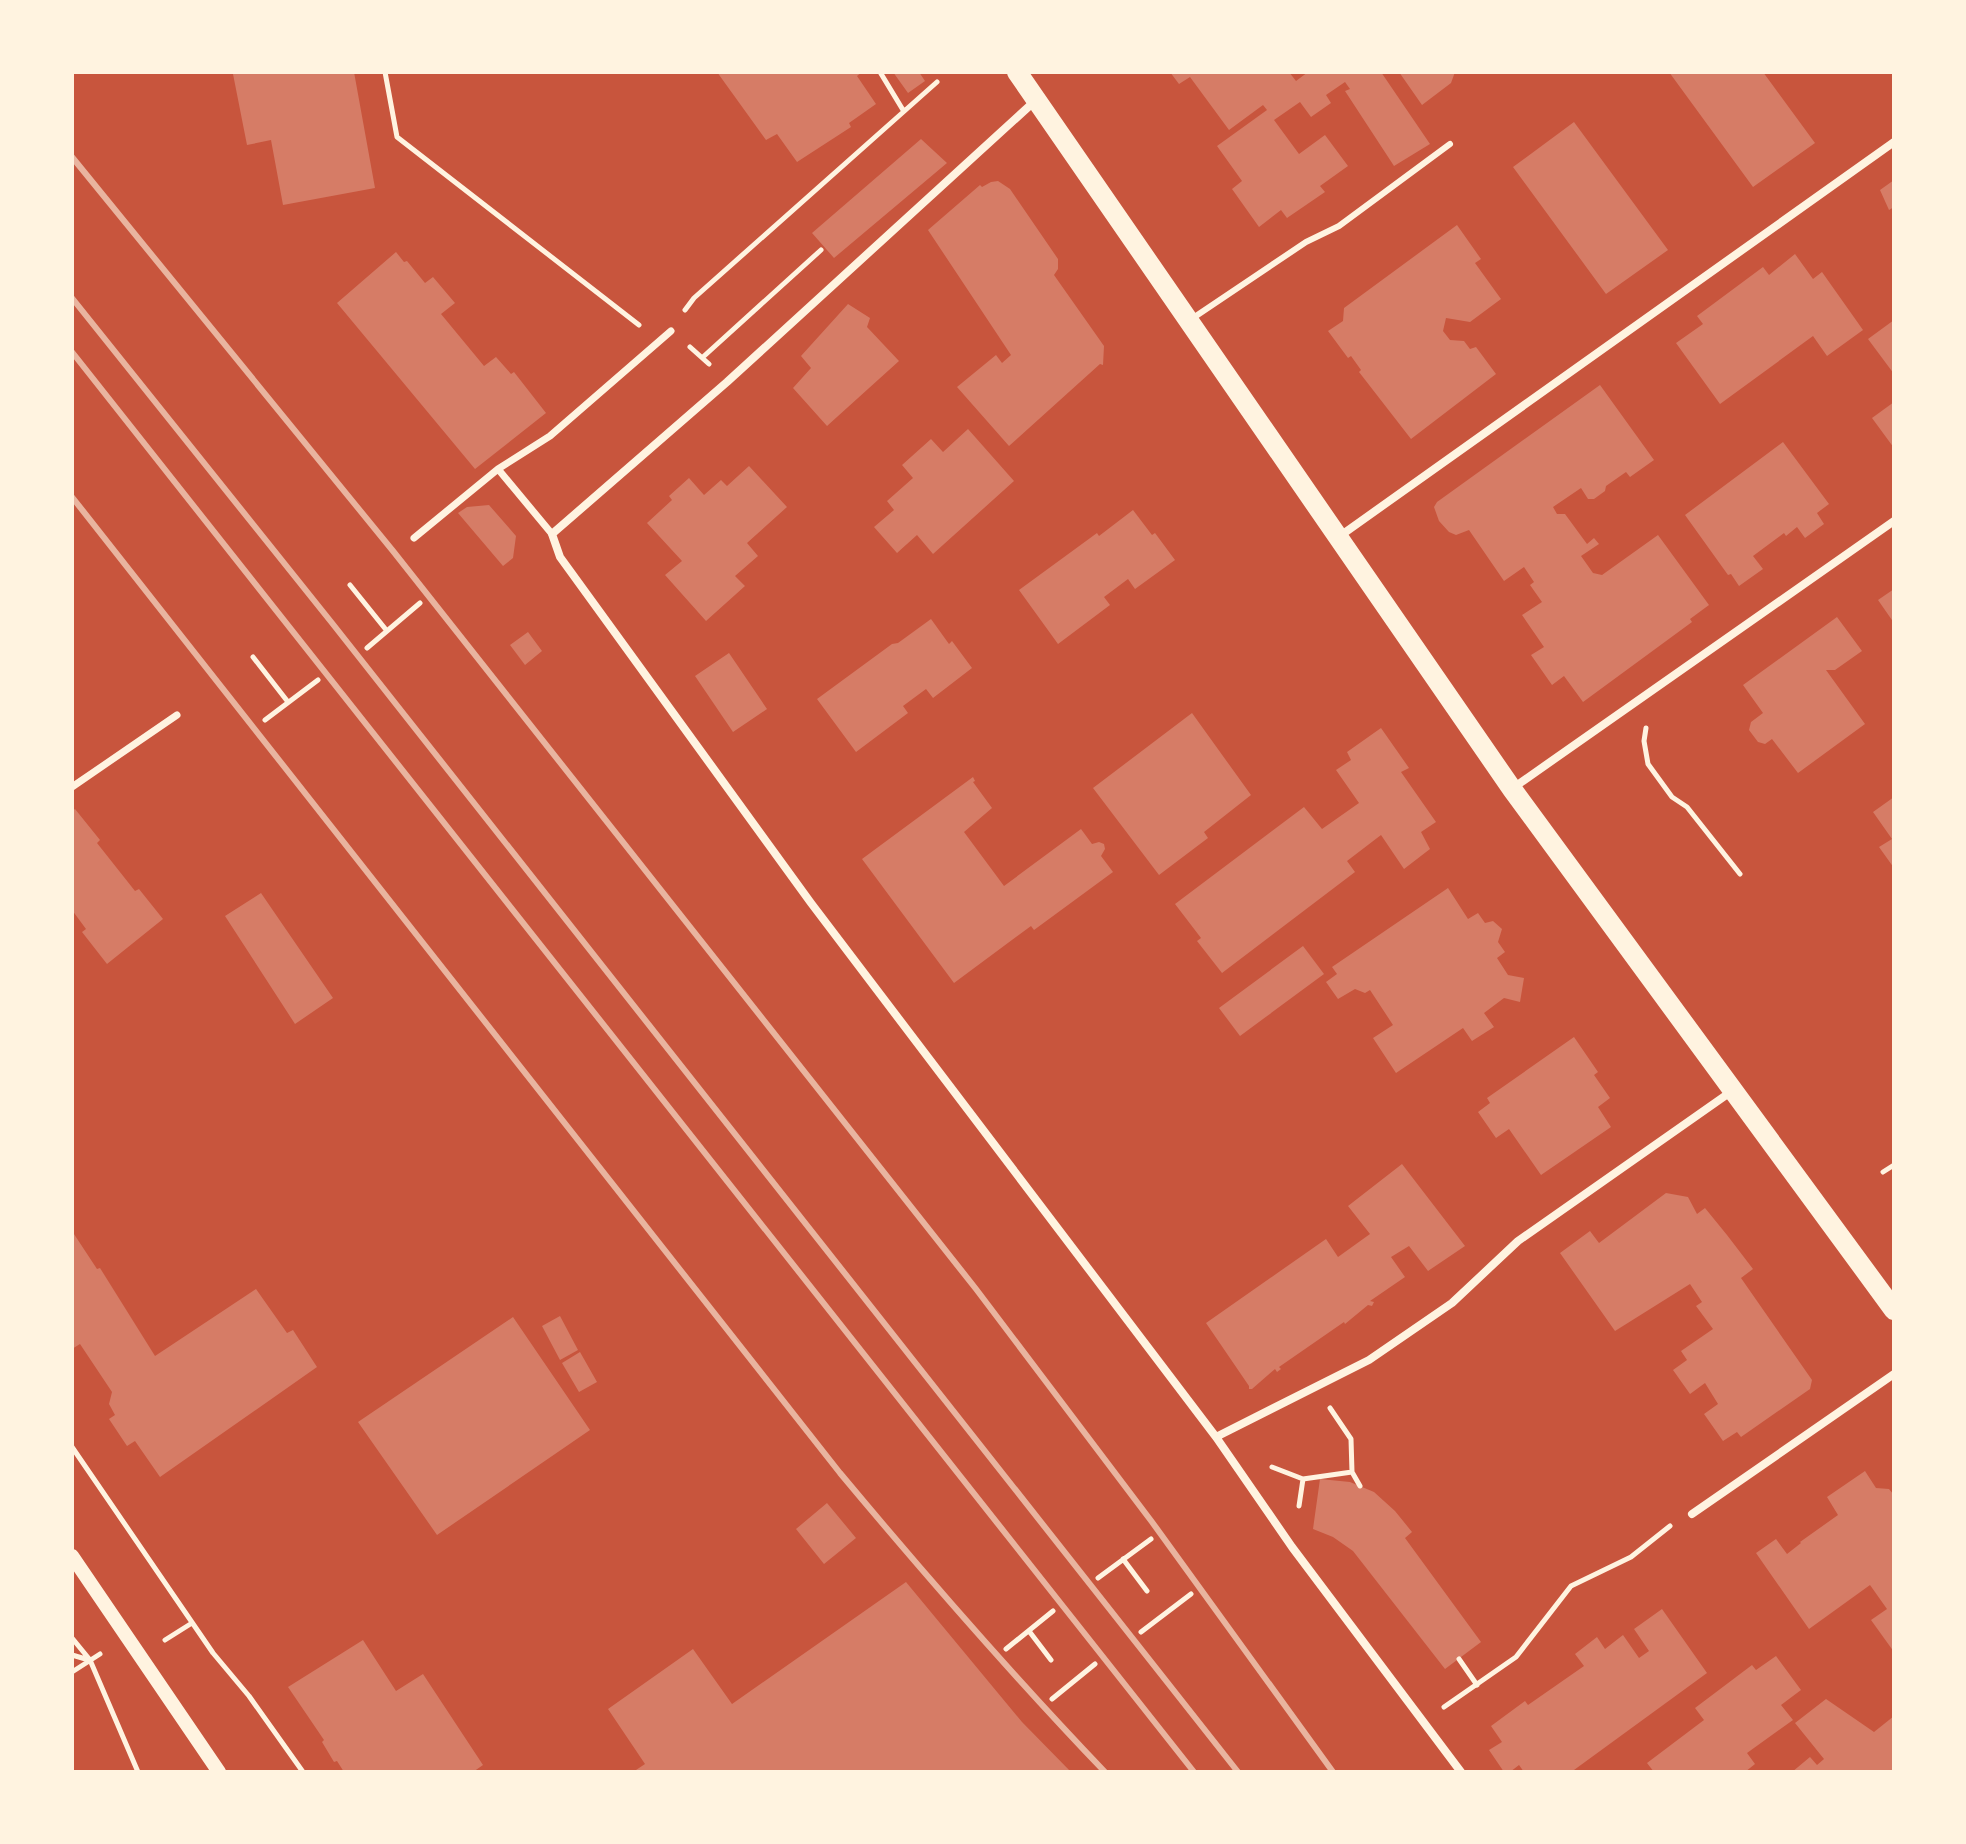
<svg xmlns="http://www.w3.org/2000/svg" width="1966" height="1844" font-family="'Libre Baskerville',serif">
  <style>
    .building { fill: #d67c66 }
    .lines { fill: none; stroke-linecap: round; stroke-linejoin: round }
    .path { stroke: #fff3e0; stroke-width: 5 }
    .service { stroke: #fff3e0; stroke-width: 6 }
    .pedestrian { stroke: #fff3e0; stroke-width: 7 }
    .minor { stroke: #fff3e0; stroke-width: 8 }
    .tertiary { stroke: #fff3e0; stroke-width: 14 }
    .primary { stroke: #fff3e0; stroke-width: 20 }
    .rail { stroke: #e9b49f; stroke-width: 6 }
  </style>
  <rect width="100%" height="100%" fill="#c8553d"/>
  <!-- building -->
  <path class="building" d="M 235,72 L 354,72 L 375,188 L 283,205 L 271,140 L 247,145 L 233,74 Z
    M 717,72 L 862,72 L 857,76 L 876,104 L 849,123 L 851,127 L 797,162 L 777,134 L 766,140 Z
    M 893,72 L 919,72 L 925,81 L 908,93 Z
    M 1170,72 L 1289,72 L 1296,81 L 1308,72 L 1381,72 L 1430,144 L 1394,166 L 1345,91 L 1350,89 L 1345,82 L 1326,95 L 1331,103 L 1311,117 L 1300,102 L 1274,120 L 1299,154 L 1325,135 L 1348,166 L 1320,186 L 1325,192 L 1287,218 L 1281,210 L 1259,227 L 1232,189 L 1242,181 L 1217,146 L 1267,110 L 1263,105 L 1229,130 L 1190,77 L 1179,84 Z
    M 1399,72 L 1455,72 L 1451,83 L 1422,105 Z
    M 1669,72 L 1763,72 L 1815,143 L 1753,187 Z
    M 1574,122 L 1668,250 L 1606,294 L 1513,167 Z
    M 921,139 L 947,163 L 834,258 L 812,233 Z
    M 1894,180 L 1894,207 L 1889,210 L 1880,190 Z
    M 998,181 L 1010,189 L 1058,259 L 1058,269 L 1054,275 L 1104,346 L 1103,365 L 1100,364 L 1009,446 L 957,387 L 996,355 L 1002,363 L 1011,355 L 928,230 L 980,185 L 982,187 L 991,182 Z
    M 1457,225 L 1481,259 L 1475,263 L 1501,299 L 1470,322 L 1446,318 L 1443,331 L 1450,340 L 1464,341 L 1470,349 L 1476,347 L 1496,374 L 1411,439 L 1359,372 L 1361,370 L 1351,356 L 1348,358 L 1328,331 L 1343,321 L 1344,308 Z
    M 396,252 L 404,262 L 407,261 L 425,283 L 433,277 L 455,303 L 441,314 L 484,366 L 496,357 L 511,374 L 514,372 L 546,413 L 475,469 L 337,303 Z
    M 1795,254 L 1813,279 L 1822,272 L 1863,330 L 1827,356 L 1813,336 L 1720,404 L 1676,343 L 1703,324 L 1697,316 L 1763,267 L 1769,275 Z
    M 848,304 L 870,318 L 867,327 L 899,361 L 827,426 L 793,388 L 811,368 L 801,356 Z
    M 1894,320 L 1894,374 L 1868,339 Z
    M 1600,385 L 1654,460 L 1630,477 L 1626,472 L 1606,486 L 1605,491 L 1594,499 L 1588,499 L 1581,488 L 1553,507 L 1557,514 L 1565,514 L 1587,544 L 1594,538 L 1599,544 L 1581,556 L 1593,573 L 1602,575 L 1658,535 L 1709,605 L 1690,619 L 1692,622 L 1583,702 L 1564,676 L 1552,685 L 1531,655 L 1544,647 L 1522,615 L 1542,602 L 1530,585 L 1534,582 L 1524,567 L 1504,581 L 1469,530 L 1456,535 L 1449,532 L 1439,521 L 1434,507 L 1437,502 Z
    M 1894,402 L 1894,448 L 1872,418 Z
    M 968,429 L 1014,481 L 933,554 L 917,535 L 897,553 L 874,527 L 894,510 L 887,501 L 913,478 L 902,465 L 931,439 L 943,452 Z
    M 1783,442 L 1829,504 L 1817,513 L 1824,524 L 1805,538 L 1797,527 L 1786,536 L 1784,533 L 1753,556 L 1763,569 L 1739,586 L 1731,574 L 1728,575 L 1685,515 Z
    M 749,466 L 787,507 L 747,543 L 758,556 L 735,576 L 745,586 L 706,621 L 665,575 L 682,561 L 647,523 L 672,500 L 669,496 L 689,478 L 704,495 L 721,480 L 727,486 Z
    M 489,505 L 516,536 L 513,558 L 503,566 L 458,513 L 467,507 Z
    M 1133,510 L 1152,535 L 1155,533 L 1175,560 L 1135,589 L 1128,579 L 1104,597 L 1110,605 L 1058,644 L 1019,590 L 1097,533 L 1099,536 Z
    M 1894,589 L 1894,623 L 1878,600 Z
    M 1837,617 L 1862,651 L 1835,670 L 1826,670 L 1865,724 L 1798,773 L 1772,739 L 1765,744 L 1758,742 L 1749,730 L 1751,722 L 1763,713 L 1743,685 Z
    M 931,619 L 949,644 L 952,641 L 972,668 L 933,698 L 926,689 L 903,706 L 908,713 L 856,752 L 817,699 L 892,644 L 898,643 Z
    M 528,632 L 542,651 L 525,665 L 510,645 Z
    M 729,653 L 767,709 L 733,732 L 695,676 Z
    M 1192,713 L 1251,795 L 1204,832 L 1208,838 L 1159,875 L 1093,788 Z
    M 1381,728 L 1409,768 L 1401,772 L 1436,822 L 1421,832 L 1430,849 L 1404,869 L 1381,835 L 1347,861 L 1355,872 L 1222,973 L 1197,941 L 1201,938 L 1175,904 L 1304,807 L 1322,829 L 1359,803 L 1336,770 L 1351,760 L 1347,752 Z
    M 973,777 L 975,781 L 973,782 L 992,808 L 964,832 L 1004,886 L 1081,829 L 1092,844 L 1099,842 L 1104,844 L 1105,849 L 1101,856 L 1113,872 L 1034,930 L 1031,926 L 954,983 L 862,859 Z
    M 1894,797 L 1894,868 L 1879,847 L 1892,839 L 1873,812 Z
    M 75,809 L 100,840 L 97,843 L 135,891 L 139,889 L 163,919 L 107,964 L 82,932 L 86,929 L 72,910 L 72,811 Z
    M 1448,888 L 1468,919 L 1478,913 L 1485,923 L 1493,921 L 1502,929 L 1498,942 L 1505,952 L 1497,958 L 1508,975 L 1524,978 L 1520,1002 L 1504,998 L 1484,1013 L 1494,1027 L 1472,1041 L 1463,1028 L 1396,1073 L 1373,1038 L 1393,1025 L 1370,990 L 1365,993 L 1355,989 L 1338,999 L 1326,982 L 1337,974 L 1332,967 Z
    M 261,893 L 333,998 L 295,1024 L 225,916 Z
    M 1303,946 L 1324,974 L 1240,1036 L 1219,1008 Z
    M 1574,1037 L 1598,1072 L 1594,1075 L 1610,1098 L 1598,1107 L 1611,1127 L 1541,1175 L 1509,1129 L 1496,1138 L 1478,1112 L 1490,1103 L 1487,1098 Z
    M 1402,1164 L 1465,1246 L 1428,1271 L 1409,1246 L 1391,1257 L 1405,1277 L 1370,1301 L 1374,1302 L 1372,1306 L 1368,1305 L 1345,1324 L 1344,1322 L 1279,1367 L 1281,1369 L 1277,1372 L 1275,1369 L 1252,1389 L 1249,1389 L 1249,1386 L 1206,1323 L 1326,1239 L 1338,1257 L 1370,1234 L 1348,1206 Z
    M 1666,1193 L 1688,1197 L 1697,1214 L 1705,1208 L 1727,1235 L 1753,1269 L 1741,1278 L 1812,1380 L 1810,1389 L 1741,1437 L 1737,1432 L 1723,1441 L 1704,1414 L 1718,1404 L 1705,1383 L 1690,1394 L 1673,1370 L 1687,1360 L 1681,1351 L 1713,1329 L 1696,1306 L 1702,1302 L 1690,1284 L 1615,1331 L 1560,1253 L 1590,1231 L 1599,1243 Z
    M 72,1231 L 97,1269 L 100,1268 L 155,1356 L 256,1289 L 287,1333 L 293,1330 L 317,1367 L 160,1477 L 135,1441 L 127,1446 L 109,1419 L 115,1415 L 109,1404 L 112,1392 L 80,1344 L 72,1349 Z
    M 560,1316 L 578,1350 L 560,1360 L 542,1326 Z
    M 513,1317 L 590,1430 L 437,1535 L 358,1422 Z
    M 580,1352 L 597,1382 L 579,1392 L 562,1363 Z
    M 1865,1471 L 1876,1488 L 1889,1489 L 1894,1495 L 1894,1652 L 1871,1620 L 1887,1609 L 1870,1585 L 1809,1629 L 1756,1553 L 1776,1539 L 1787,1554 L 1801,1543 L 1800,1542 L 1838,1515 L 1827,1497 Z
    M 1320,1479 L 1350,1482 L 1374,1492 L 1395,1511 L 1412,1532 L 1405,1538 L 1481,1642 L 1445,1669 L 1353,1551 L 1333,1537 L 1313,1529 Z
    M 827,1503 L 856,1538 L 824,1564 L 796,1529 Z
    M 906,1582 L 1022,1722 L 1071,1772 L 633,1772 L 645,1764 L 608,1709 L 693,1649 L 732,1704 Z
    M 1662,1609 L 1707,1673 L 1574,1770 L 1576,1772 L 1524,1772 L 1519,1765 L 1510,1772 L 1504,1772 L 1489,1750 L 1502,1742 L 1491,1726 L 1525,1701 L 1528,1705 L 1584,1666 L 1575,1654 L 1597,1637 L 1605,1649 L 1623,1635 L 1639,1658 L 1649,1651 L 1634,1629 Z
    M 363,1640 L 396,1691 L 423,1674 L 483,1765 L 473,1772 L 344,1772 L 337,1761 L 334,1762 L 322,1742 L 324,1740 L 288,1687 Z
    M 1776,1656 L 1801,1690 L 1781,1705 L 1793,1720 L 1747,1753 L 1755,1764 L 1745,1772 L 1654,1772 L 1647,1763 L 1704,1720 L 1695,1708 L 1752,1665 L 1756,1670 Z
    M 1826,1699 L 1874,1732 L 1894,1716 L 1894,1772 L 1792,1772 L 1810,1757 L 1817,1765 L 1824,1759 L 1795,1723 Z"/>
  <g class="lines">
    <!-- path -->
    <path class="path" d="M 385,72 L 397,137 L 639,325
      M 880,72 L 903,110
      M 685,310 L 694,298 L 937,82
      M 690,347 L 709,364
      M 703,357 L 821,250
      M 350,585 L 387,631
      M 367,648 L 420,603
      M 253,657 L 288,702
      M 265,720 L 318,680
      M 1646,728 L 1644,741 L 1648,764 L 1672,797 L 1687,807 L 1740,874
      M 1883,1172 L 1894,1165
      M 1330,1408 L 1351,1439 L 1352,1472 L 1360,1486
      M 72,1447 L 213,1653 L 249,1696 L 303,1772
      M 1272,1467 L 1303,1479 L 1352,1472
      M 1299,1506 L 1303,1479
      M 1123,1559 L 1147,1591
      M 1098,1578 L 1151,1539
      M 1029,1631 L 1051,1660
      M 1141,1632 L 1191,1594
      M 72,1638 L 90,1660 L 138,1772
      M 165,1640 L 192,1623
      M 1006,1649 L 1053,1611
      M 72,1655 L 89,1660
      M 1459,1659 L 1477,1685
      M 72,1672 L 100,1654
      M 1052,1699 L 1095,1664
      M 1444,1707 L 1516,1657 L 1571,1586 L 1631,1557 L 1670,1526"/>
    <!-- service -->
    <path class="service" d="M 1190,320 L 1306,242 L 1339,226 L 1450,144"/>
    <!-- pedestrian -->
    <path class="pedestrian" d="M 498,469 L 552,534
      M 414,538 L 498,469 L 550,436 L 671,331
      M 72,787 L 177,715"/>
    <!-- minor -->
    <path class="minor" d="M 1036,100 L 727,382 L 552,534 L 560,557 L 811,903 L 1216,1437 L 1292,1547 L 1461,1772
      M 1340,536 L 1894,142
      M 1513,788 L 1894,521
      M 1216,1437 L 1369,1360 L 1452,1303 L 1518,1241 L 1732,1091
      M 1692,1514 L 1894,1374"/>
    <!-- tertiary -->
    <path class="tertiary" d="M 72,1556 L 219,1772"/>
    <!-- primary -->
    <path class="primary" d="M 1017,72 L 1512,789 L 1894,1310"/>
    <!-- rail -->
    <path class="rail" d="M 72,157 L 393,551 L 976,1289 L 1152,1522 L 1333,1772
      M 72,298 L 332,623 L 1238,1772
      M 72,352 L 1194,1772
      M 72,497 L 840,1473 C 926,1576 1013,1676 1105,1772"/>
  </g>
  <!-- border -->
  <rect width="1966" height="1844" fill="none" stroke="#fff3e0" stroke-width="148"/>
</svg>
